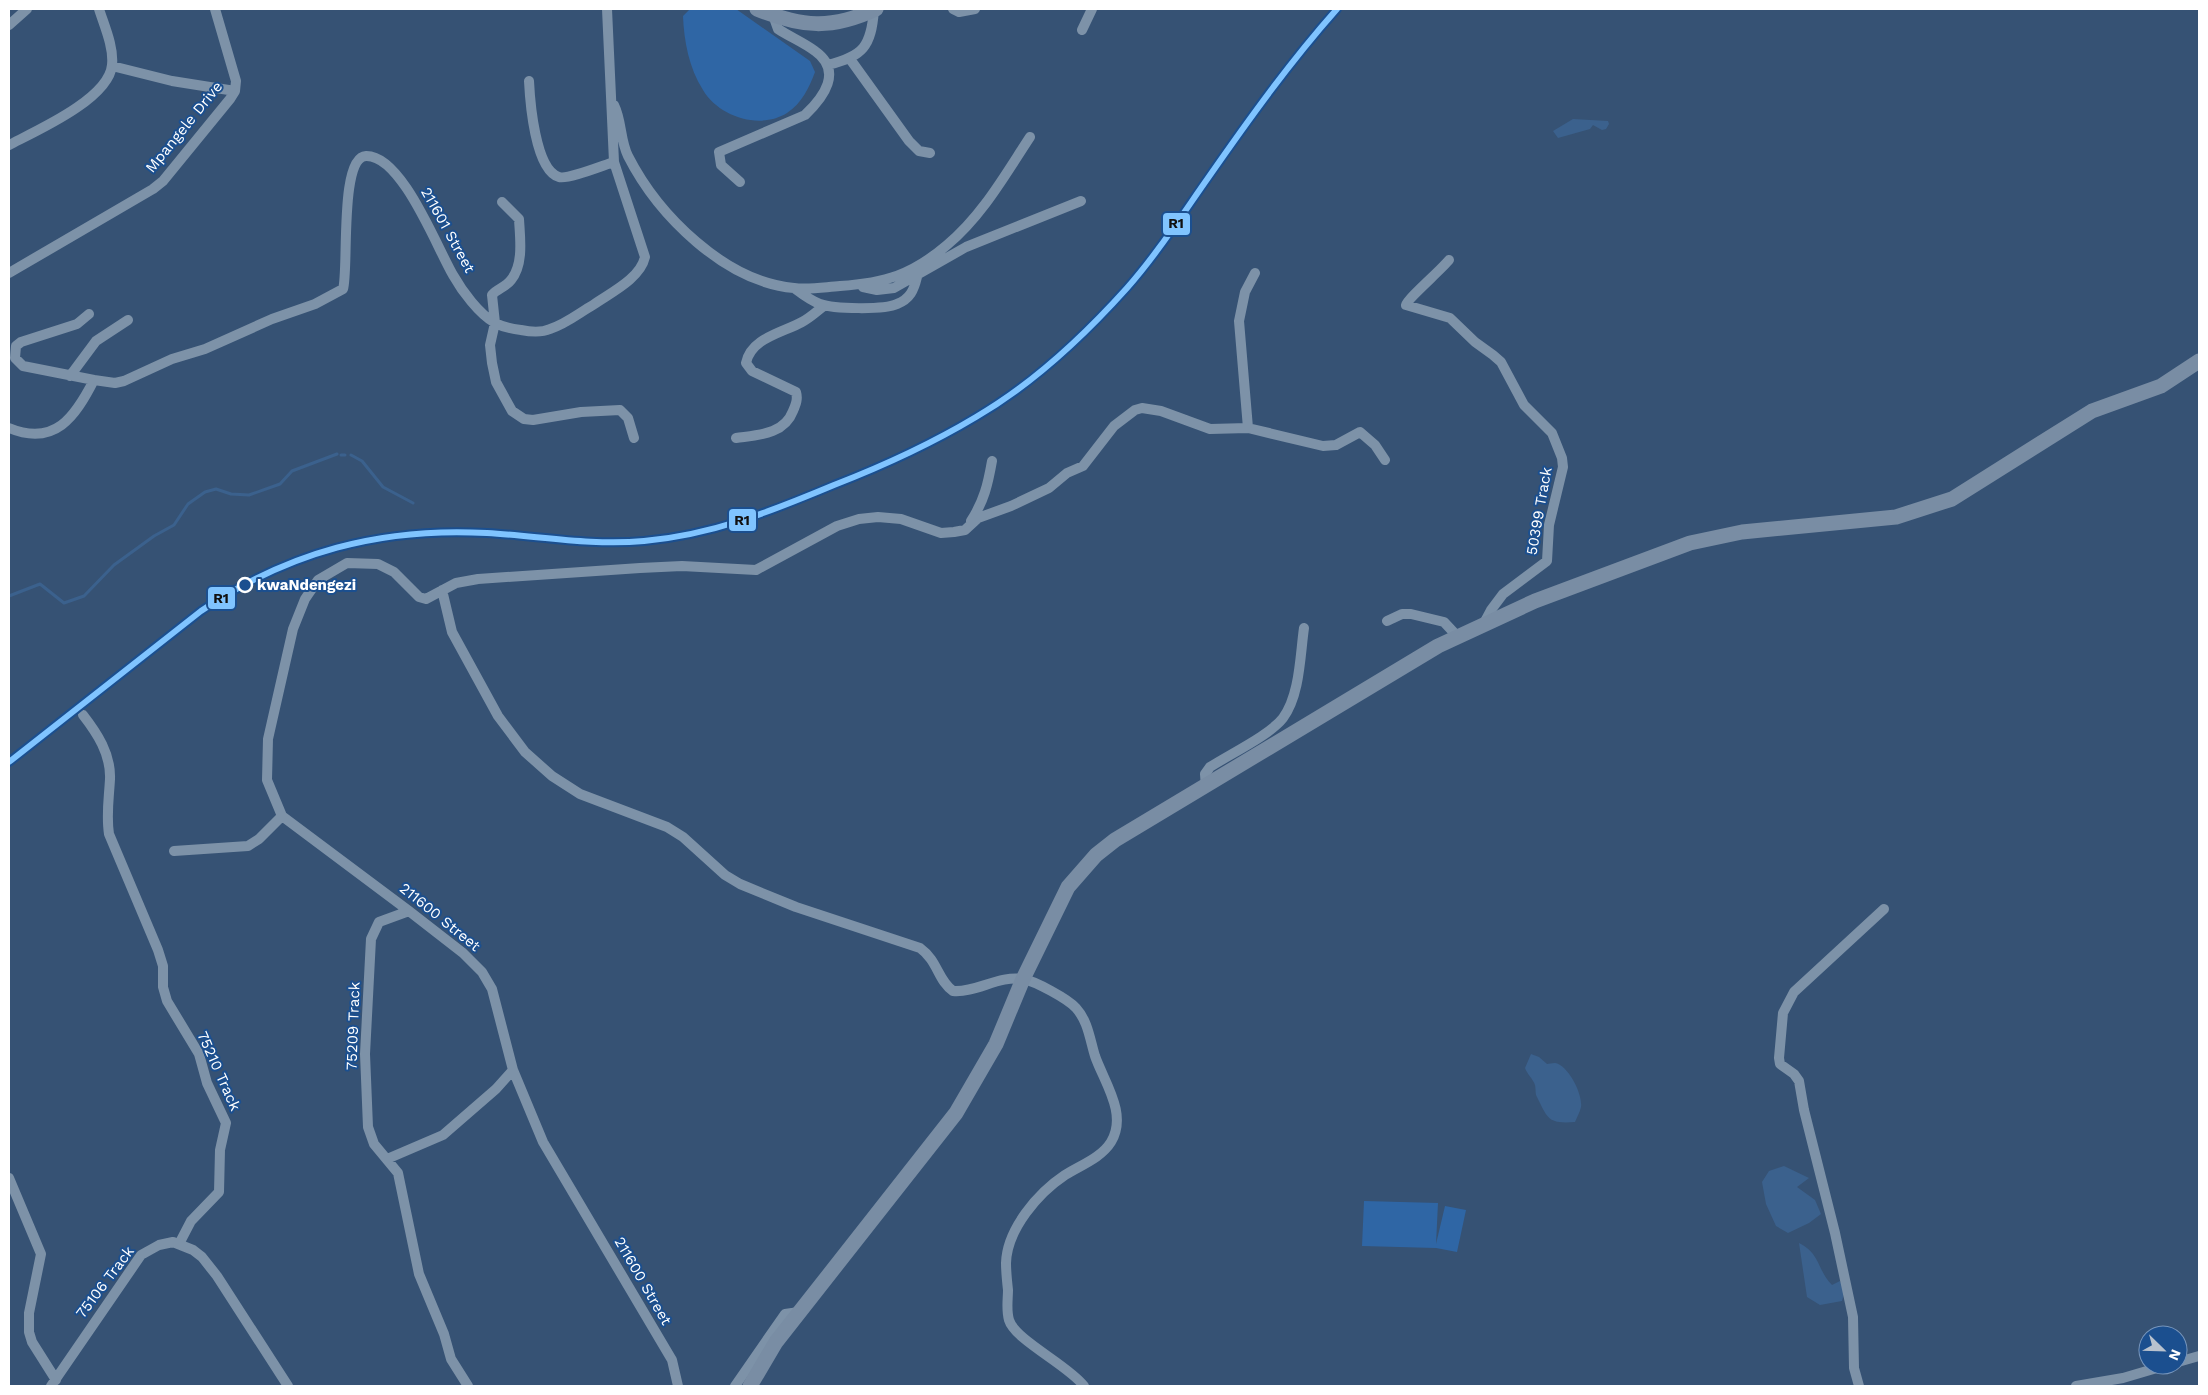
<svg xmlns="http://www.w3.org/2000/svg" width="2208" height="1395" font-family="'Work Sans',sans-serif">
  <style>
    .green { fill: #2f66a5 }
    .water { fill: #3b618d }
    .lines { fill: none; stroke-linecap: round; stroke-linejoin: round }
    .stream { stroke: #3b618d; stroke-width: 3 }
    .street { stroke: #7d92a8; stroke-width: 10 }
    .secondary { stroke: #798da4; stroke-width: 15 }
    .rail-1-casing { stroke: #1b4f8f; stroke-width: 10 }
    .rail-1 { stroke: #80c4ff; stroke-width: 6 }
    .stop-dot { fill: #1b4f8f; stroke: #fff; stroke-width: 2.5 }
    .labels { text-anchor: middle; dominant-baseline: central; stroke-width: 4; stroke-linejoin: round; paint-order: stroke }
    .street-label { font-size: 15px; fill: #fff; stroke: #1b4f8f }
    .stop-label { font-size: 15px; font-weight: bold; fill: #fff; stroke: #1b4f8f; text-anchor: start }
    .line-badge { stroke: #1b4f8f; stroke-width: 2 }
    .pale-badge-label { font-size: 14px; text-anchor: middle; font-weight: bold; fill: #111 }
  </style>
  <rect width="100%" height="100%" fill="#365274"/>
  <!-- green -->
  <path class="green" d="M 690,9 L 736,9 L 810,61 L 815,72 C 809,88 802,103 787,113 C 760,130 719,117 703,90 C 689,68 684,41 683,16 Z
    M 1364,1201 L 1438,1203 L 1436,1244 L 1445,1206 L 1466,1210 L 1457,1252 L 1436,1248 L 1362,1246 Z"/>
  <!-- water -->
  <path class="water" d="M 1573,119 L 1608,121 L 1609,124 L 1606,129 L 1602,130 L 1593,125 L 1590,129 L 1558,138 L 1553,131 Z
    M 1531,1054 L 1539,1057 L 1547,1064 C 1549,1064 1552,1063 1555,1063 C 1568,1065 1583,1094 1581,1107 C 1580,1112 1577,1117 1575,1122 C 1548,1124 1548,1119 1537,1097 C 1535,1094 1536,1089 1535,1085 C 1533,1079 1527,1074 1525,1068 Z
    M 1784,1166 L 1809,1178 L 1797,1187 L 1815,1200 L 1821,1214 L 1809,1223 L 1788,1233 L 1776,1226 L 1766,1204 L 1762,1182 L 1769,1171 Z
    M 1799,1243 C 1821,1254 1817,1270 1832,1285 L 1840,1281 L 1845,1290 L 1842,1301 L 1820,1305 L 1807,1297 Z"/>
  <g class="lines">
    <!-- stream -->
    <path class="stream" d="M 341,455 L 345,455
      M 351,455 L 362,461 L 383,487 L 413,503
      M 9,596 L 40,584 L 64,603 L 84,596 L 114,565 L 154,536 L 174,525 L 188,504 L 205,492 L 216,489 L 231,494 L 249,495 L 280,484 L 292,471 L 337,454"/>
    <!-- street -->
    <path class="street" d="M 953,9 L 959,12 L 975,9
      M 9,25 L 27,9
      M 1082,30 L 1092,9
      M 850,59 L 909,141 L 919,151 L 930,153
      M 828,65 C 863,56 871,47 874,10
      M 112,66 L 172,81 L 235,91
      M 529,81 C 530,101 535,170 559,177 C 567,180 604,165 614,162
      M 614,105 C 622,121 620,140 628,156 C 658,215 725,282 794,288 C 809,290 825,287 840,286 C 885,283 912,275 947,245 C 982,216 1005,175 1030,137
      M 9,145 C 36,131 109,99 112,65 C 114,47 104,25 99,9
      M 740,182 L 721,165 L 719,152 L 805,115 C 824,97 843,71 815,51 C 803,42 790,37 778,29 L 773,15
      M 502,202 L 519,219 C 520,238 524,264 511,280 C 506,287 497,289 492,295 L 495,323 L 490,345 L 492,363 L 496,382 L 512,411 L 524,419 L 533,420 L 581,412 L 620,410 L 628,418 L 634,438
      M 1449,260 C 1441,270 1407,299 1406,305 L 1450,318 L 1475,342 L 1493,355 L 1501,362 L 1524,405 L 1552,433 L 1562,458 L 1563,467 L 1549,525 L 1547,561 L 1503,594 L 1491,610 L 1483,625
      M 9,273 L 153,189 L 163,181 L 230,99 L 235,91 L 236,81 L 215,9
      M 863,287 L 877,290 L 894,288 L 966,247 L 1081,201
      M 794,288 C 802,294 811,301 820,304 C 833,309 885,310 897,304 C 910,299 914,290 917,277
      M 89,314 L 77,324 L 21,342 L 16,346 L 15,358 L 23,366 L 94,380
      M 70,376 L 96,341 L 128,320
      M 9,428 C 55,447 75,417 94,380 L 115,383 L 124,381 L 172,359 L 205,349 L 272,319 L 315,304 L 343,289 C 349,271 339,157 366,156 C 402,155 437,248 453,275 C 462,291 479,314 495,323 C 503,327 512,329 521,330 C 531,332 541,333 550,329 C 566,324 579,313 593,305 C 610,293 640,279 645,257 L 614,162 L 607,9
      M 1248,428 L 1323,446 L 1336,445 L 1360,432 L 1375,445 L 1385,460
      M 736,438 C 757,435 784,435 793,411 C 796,404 798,399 796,392 L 752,371 L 746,363 C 751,338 782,333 802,322 C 810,318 817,311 824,306
      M 971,521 C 984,501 988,484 992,461
      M 442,590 L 452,632 L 498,716 L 525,752 L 552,776 L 580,794 L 667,827 L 683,837 L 725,875 L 740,884 L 796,907 L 920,948 C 938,961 938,981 953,991 C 976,993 999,975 1023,979 C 1035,981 1068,999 1076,1008 C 1088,1021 1090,1040 1095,1056 C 1104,1082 1128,1114 1111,1142 C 1101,1158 1081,1165 1065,1175 C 1038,1193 1007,1229 1006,1263 C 1006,1272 1007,1281 1008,1290 C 1008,1299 1006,1310 1009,1320 C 1015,1340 1068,1365 1084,1386
      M 1387,621 L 1402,614 L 1411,614 L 1444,622 L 1458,637
      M 83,715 C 97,733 111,754 110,779 C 109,798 106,815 109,834 L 158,950 L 163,966 L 163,987 L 167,1001 L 199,1054 L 207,1083 L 226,1123 L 220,1150 L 219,1192 L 191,1221 L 179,1244
      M 1206,787 L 1205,774 L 1210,767 C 1230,754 1270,735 1283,718 C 1300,695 1300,656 1304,628
      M 174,851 L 248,846 L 259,839 L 282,816
      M 409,911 L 379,922 L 371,939 L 365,1054 L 368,1127 L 374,1144 L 398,1173 L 419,1274 L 444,1334 L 451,1359 L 468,1386
      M 387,1159 L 443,1135 L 496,1089 L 513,1070
      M 9,1178 L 41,1254 L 29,1313 L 29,1332 L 32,1342 L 56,1380
      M 2178,1362 L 2199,1356
      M 51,1386 L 141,1255 L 159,1245 L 173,1242 L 193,1250 L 202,1257 L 217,1276 L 288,1386
      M 678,1386 L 672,1360 L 543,1142 L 513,1070 L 492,989 L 482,972 L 463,953 L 409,911 L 282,816 L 267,780 L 268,739 L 293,629 L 305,599 L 318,580 L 347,563 L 378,564 L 394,572 L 419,597 L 426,599 L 456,583 L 478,579 L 640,568 L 682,566 L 756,570 L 837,526 L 859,519 L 878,517 L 901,519 L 941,533 L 954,532 L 965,530 L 978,518 L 1011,506 L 1049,488 L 1067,473 L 1083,466 L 1114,426 L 1135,410 L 1142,408 L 1161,411 L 1210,429 L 1248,428 L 1239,321 L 1245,292 L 1255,273
      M 735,1386 L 785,1314 L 799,1312
      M 1859,1386 L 1854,1368 L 1853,1317 L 1835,1233 L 1804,1110 L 1799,1081 L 1794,1074 L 1780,1064 L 1779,1058 L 1783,1013 L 1794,992 L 1884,909
      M 2076,1386 L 2123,1378 L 2167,1365"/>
    <!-- secondary -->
    <path class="secondary" d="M 757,9 C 802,27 831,30 876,9
      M 750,1386 L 776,1342 L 956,1113 L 996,1044 L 1023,979 L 1068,887 L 1096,855 L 1115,840 L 1438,646 L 1535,601 L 1690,543 L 1742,532 L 1896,517 L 1952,499 L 2092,411 L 2161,386 L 2199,361"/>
    <!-- rail-1 casing -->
    <g class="rail-1-casing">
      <path id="rail-1" d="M 9,762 L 201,611 C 288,552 381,527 487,533 C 539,536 592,546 644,541 C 712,535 772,511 834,485 C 883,466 931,444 976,417 C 1033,384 1083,337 1127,288 C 1157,254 1182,215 1208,178 C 1249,119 1290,62 1337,9"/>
    </g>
    <!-- rail-1 -->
    <use href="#rail-1" class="rail-1"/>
  </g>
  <!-- markers -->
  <circle class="stop-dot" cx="245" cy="585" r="7"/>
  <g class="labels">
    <!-- street labels -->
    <g class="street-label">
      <text transform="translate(184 127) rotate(-51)">Mpangele Drive</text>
      <text transform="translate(448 230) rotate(61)">211601 Street</text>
      <text transform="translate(1539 511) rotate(-80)">50399 Track</text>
      <text transform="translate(440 917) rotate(39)">211600 Street</text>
      <text transform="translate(353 1026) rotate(-88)">75209 Track</text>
      <text transform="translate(219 1071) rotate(66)">75210 Track</text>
      <text transform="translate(643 1281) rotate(60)">211600 Street</text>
      <text transform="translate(105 1282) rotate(-53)">75106 Track</text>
    </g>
    <!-- stop labels -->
    <g class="stop-label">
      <text x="257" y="585">kwaNdengezi</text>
    </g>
  </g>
  <g class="line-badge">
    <rect x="1162" y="212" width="29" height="24" rx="5" fill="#80c4ff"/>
    <rect x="728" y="508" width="29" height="24" rx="5" fill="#80c4ff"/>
    <rect x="207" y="586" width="29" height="24" rx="5" fill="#80c4ff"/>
  </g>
  <g class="pale-badge-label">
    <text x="1176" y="228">R1</text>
    <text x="742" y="525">R1</text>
    <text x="221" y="603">R1</text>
  </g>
  <!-- border -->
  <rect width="2208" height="1395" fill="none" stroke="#ffffff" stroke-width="20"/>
  <!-- north arrow -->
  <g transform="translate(2163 1350) rotate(113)"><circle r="24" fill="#1b4f8f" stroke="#7695bc"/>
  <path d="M0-4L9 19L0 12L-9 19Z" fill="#b9c2ce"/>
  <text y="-8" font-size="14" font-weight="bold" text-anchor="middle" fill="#ffffff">N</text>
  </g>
</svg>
